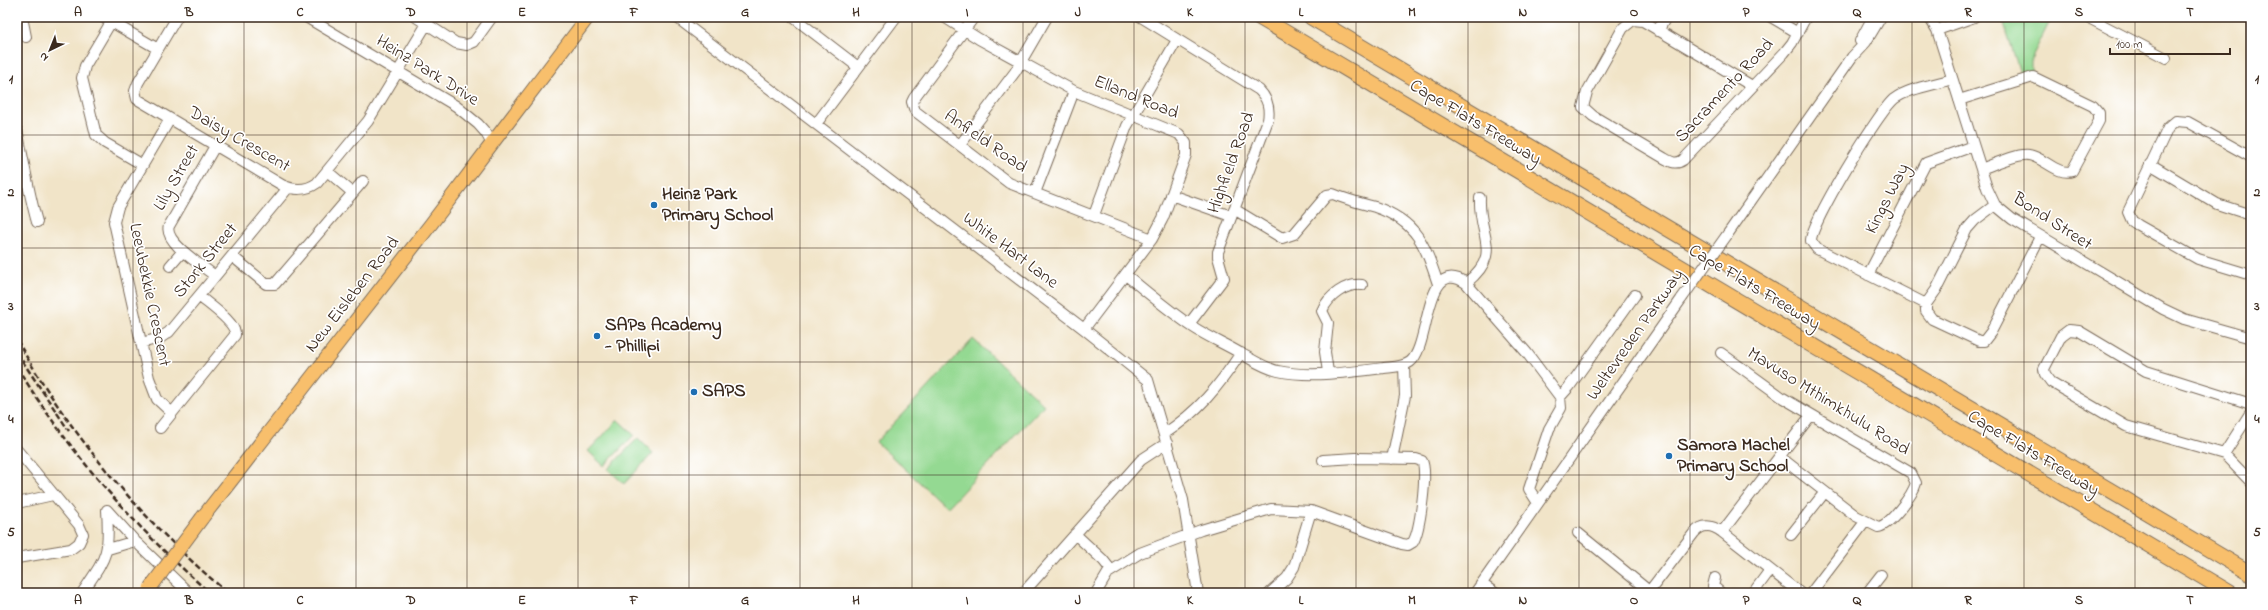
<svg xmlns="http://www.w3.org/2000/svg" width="2268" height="610" font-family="'Indie Flower',sans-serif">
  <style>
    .green { fill: #94d992; stroke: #688258 }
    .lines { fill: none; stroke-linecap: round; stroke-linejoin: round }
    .minor-casing { stroke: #7b6b5a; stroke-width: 12 }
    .major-casing { stroke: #7b6b5a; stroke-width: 15 }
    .highway-casing { stroke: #7b6b5a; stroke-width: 17 }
    .minor { stroke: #fff; stroke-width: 10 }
    .major { stroke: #f8bf6c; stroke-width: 13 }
    .highway { stroke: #f8bf6c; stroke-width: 15 }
    .rail { stroke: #3b2a1e; stroke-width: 2.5; stroke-dasharray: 6 3; stroke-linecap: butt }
    .minor-bridge-casing { stroke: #7b6b5a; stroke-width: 12; stroke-linecap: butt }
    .major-bridge-casing { stroke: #7b6b5a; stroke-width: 15; stroke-linecap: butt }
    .minor-bridge { stroke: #fff; stroke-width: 10 }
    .major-bridge { stroke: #f8bf6c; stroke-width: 13 }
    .grid { fill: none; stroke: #3b2a1e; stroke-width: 1; stroke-opacity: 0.55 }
    .poi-dot { fill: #1f6fb2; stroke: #fff; stroke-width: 1.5 }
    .labels { text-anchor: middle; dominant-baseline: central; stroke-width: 3.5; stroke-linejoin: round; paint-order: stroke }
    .street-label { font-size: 18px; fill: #3b2a1e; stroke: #fff }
    .poi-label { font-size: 18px; font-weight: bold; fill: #3b2a1e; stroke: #fff; text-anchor: start }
    .neatline { fill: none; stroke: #3b2a1e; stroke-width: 1.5 }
    .grid-label { font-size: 13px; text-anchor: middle; font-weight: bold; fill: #3b2a1e }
  </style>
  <rect width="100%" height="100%" fill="#fff"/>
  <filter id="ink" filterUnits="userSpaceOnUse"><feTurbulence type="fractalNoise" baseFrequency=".025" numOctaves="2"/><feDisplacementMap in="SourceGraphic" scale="8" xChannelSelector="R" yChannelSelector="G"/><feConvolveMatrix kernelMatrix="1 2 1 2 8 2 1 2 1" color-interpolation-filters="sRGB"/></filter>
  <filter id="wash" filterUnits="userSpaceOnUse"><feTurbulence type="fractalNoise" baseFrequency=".012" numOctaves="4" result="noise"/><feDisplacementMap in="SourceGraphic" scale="16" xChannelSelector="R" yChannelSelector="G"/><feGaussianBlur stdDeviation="0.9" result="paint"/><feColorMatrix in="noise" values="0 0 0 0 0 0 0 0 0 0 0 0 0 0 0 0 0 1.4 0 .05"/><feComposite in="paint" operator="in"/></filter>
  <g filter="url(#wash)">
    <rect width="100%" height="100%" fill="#f1e4c8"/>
    <!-- green -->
    <path class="green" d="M 2002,17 L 2052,17 L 2031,59 L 2031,74 L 2021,76 Z
      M 973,339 L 1044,405 L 947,508 L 876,442 Z
      M 618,420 L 634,435 L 604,466 L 588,451 Z
      M 638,438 L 653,453 L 624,484 L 608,469 Z"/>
  </g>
  <g filter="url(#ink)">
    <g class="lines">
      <!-- minor casing -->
      <g class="minor-casing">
        <path id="minor" d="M 22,17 L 26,37
          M 103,17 L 158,49
          M 114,17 L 85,66 L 82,78 L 96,135 L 105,143 L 143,165
          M 177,17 L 138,83 L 135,91 L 137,99 L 282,185 C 293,190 306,191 317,183 L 368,121 L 431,17
          M 306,17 L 456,106 L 478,124 L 486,133 L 492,144
          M 416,17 L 456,43 L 467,45 L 474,42 L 492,17
          M 676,17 L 1084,329 L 1148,380 L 1183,500 L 1198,593
          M 793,17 L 858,67
          M 944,17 L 979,39 L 1074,91 L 1179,134 L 1186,143 L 1186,155 L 1163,218 L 1152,239 L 1084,329
          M 974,17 L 914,98 L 912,102 L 915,111 L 1009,183 L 1152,239
          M 1141,17 L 1259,90 C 1268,99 1270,108 1268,120 L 1218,252 L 1218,257 L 1224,278 L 1189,324
          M 1771,17 L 1798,33
          M 1929,17 L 1937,30 L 1987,188 L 1995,205 L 2012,219 L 2163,309 L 2184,319 L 2251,338
          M 2087,17 L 2166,58
          M 1937,30 L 1974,17
          M 1658,31 L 1666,17
          M 1860,41 L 1873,17
          M 1952,79 C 1934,85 1909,88 1894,99 C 1879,111 1810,224 1811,241 L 1817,249 L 1926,304 L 1926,311 L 1932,319 L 1979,341 L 1984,341 L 1991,332 L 2040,237
          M 1752,86 L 1643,21 L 1633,20 L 1623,28 L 1587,92 L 1583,107 L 1593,116 L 1664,158 C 1671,162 1676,165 1683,160 L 1784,53 L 1792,43 L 1806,17
          M 1959,100 L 2033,77 L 2093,106 L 2099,113 L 2099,121 L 2072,171 C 2058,176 2043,157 2029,155 C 2018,153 1992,165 1981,169
          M 170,119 L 118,207 L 114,222 L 149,378 L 157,399 L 172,413
          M 816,124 L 896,17
          M 17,130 C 24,161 28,191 37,222
          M 960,145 L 1015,72 L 1047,17
          M 2251,157 L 2188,122 L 2176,121 L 2168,128 L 2128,212 L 2132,221 L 2138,225 L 2198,259 L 2251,275
          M 2150,164 L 2217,204 L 2251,215
          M 327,171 L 353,193
          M 1035,193 L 1074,91
          M 1171,195 L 1231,216
          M 1234,209 L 1282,238 L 1294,234 L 1327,195 L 1333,194 C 1347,200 1360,203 1375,207 C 1417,221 1425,245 1438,284
          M 1094,215 L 1127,126 L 1177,40
          M 1727,235 L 1852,57 L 1866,42 L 1881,17
          M 232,256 L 266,284 L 275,284 L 363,181
          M 170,266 L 183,251
          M 1126,275 C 1147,292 1169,311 1193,327 C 1208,337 1225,344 1240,353 C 1253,360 1264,368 1278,371 C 1309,378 1353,372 1384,368 C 1392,367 1403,367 1410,362 C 1431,347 1423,255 1466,283 L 1527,353 L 1560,397 L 1561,408 L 1549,429 L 1529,489 L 1538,503
          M 1868,275 L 1926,163 L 1973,146
          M 215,276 C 203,266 163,242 169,226 L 215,146
          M 1466,283 C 1504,253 1478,237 1480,198
          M 1926,304 L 1936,290 L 1967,229 L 1975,220 L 1995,205
          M 141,343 L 160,338 L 169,332 L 288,188
          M 1721,353 L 1783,398 L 1911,473 L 1916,483 C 1913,495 1889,526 1878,527 L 1856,516 L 1780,457
          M 1328,372 L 1325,352 L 1328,323 L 1322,311 C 1328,296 1346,283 1362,285
          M 1560,397 L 1569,387 L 1635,295
          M 160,428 L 235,335 C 237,323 208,304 199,296
          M 1164,434 C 1199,411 1218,387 1241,353
          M 17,450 L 79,525 L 83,534 L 79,543 L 71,549 L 17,558
          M 2224,454 L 2126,426 L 2051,382 L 2045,374 L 2044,369 L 2061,336 L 2069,330 L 2079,331 L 2146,371 L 2251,404
          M 2224,454 L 2251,412
          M 2224,454 L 2251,482
          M 1392,459 L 1405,396 L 1404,365
          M 17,503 L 53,495
          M 107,510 L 135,541 L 189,593
          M 1722,532 L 1811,415
          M 1578,533 L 1649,591
          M 1075,534 L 1103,560 L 1111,570
          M 1791,535 L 1825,492
          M 108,549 L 135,541
          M 1715,578 L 1713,586 L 1721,593
          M 1482,584 L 1495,593
          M 82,593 C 107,556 110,555 107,510
          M 1023,593 L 1141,460 L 1167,443
          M 1096,593 L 1108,573 L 1140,553 L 1201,530 L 1271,509 L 1311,511 L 1402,544 L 1408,545 L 1413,542 C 1420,531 1428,471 1422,461 L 1416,459 L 1356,458 L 1323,460
          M 1270,593 L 1287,578 L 1294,567 L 1311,511
          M 1475,593 L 1682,298
          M 1648,593 L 1694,533 C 1703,523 1712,525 1722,532 L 1800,593
          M 1753,593 L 1770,570
          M 1811,593 L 1865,522
          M 1867,593 L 1881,575"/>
      </g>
      <!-- major casing -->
      <g class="major-casing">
        <path id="major" d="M 202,518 L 431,224 L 588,17"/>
      </g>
      <!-- highway casing -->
      <g class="highway-casing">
        <path id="highway" d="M 1259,17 L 2230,593
          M 1311,17 L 2251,574"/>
      </g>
      <!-- minor -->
      <use href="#minor" class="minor"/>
      <!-- major -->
      <use href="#major" class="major"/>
      <!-- highway -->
      <use href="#highway" class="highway"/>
      <!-- rail -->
      <path class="rail" d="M 17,340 C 70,435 144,523 228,593
        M 17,353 L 69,431
        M 17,367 C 69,452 135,528 210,593"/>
      <!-- minor-bridge casing -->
      <g class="minor-bridge-casing">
        <path id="minor-bridge" d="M 1682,298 L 1727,235"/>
      </g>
      <!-- major-bridge casing -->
      <g class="major-bridge-casing">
        <path id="major-bridge" d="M 150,588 L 202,518"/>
      </g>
      <!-- minor-bridge -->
      <use href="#minor-bridge" class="minor-bridge"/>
      <!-- major-bridge -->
      <use href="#major-bridge" class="major-bridge"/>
    </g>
  </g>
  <!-- grid -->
  <path class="grid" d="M 133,17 L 133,593M 244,17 L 244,593M 356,17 L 356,593M 467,17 L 467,593M 578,17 L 578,593M 689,17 L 689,593M 800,17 L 800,593M 912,17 L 912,593M 1023,17 L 1023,593M 1134,17 L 1134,593M 1245,17 L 1245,593M 1356,17 L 1356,593M 1468,17 L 1468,593M 1579,17 L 1579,593M 1690,17 L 1690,593M 1801,17 L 1801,593M 1912,17 L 1912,593M 2024,17 L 2024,593M 2135,17 L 2135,593M 17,135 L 2251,135M 17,248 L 2251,248M 17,362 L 2251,362M 17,475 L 2251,475"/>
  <!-- markers -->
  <g class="poi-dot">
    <circle cx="654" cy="205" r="4"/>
    <circle cx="597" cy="336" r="4"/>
    <circle cx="694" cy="392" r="4"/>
    <circle cx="1669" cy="456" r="4"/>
  </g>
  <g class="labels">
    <!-- street labels -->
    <g class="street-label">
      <text transform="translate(427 71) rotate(32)">Heinz Park Drive</text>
      <text transform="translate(1725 91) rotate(-47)">Sacramento Road</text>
      <text transform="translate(1136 98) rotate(22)">Elland Road</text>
      <text transform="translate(1475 123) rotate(31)">Cape Flats Freeway</text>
      <text transform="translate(239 140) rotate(30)">Daisy Crescent</text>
      <text transform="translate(985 142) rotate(35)">Anfield Road</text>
      <text transform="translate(1232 163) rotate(-70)">Highfield Road</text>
      <text transform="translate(177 178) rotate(-60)">Lily Street</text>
      <text transform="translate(1888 199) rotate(-63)">Kings Way</text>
      <text transform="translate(2052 222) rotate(33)">Bond Street</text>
      <text transform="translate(1010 251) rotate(37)">White Hart Lane</text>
      <text transform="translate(206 261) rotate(-51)">Stork Street</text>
      <text transform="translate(1754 288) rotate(31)">Cape Flats Freeway</text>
      <text transform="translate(149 295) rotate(78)">Leeubekkie Crescent</text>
      <text transform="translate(353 295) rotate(-52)">New Eisleben Road</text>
      <text transform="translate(1636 335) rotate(-55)">Weltevreden Parkway</text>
      <text transform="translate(1828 402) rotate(32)">Mavuso Mthimkhulu Road</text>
      <text transform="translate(2033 454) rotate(31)">Cape Flats Freeway</text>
    </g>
    <!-- poi labels -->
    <g class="poi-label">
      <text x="662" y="195">Heinz Park<tspan x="662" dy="21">Primary School</tspan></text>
      <text x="605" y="326">SAPs Academy<tspan x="605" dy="21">- Phillipi</tspan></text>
      <text x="702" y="392">SAPS</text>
      <text x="1677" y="446">Samora Machel<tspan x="1677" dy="21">Primary School</tspan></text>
    </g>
  </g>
  <!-- margin -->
  <rect width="2268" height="610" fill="none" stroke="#fff" stroke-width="44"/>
  <!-- north arrow -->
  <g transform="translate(50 50) rotate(223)" stroke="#ffffff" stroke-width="3" paint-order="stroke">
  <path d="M0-3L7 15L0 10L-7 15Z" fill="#3b2a1e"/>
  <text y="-6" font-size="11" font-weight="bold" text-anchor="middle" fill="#3b2a1e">N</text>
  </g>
  <!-- scale -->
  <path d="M2110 48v6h120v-6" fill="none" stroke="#3b2a1e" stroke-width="2"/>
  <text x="2116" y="48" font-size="12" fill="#3b2a1e" stroke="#ffffff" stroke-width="3" paint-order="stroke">100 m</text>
  <rect x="22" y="22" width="2224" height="566" class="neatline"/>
  <g class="grid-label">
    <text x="78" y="16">A</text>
    <text x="189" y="16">B</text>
    <text x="300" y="16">C</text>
    <text x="411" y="16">D</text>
    <text x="522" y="16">E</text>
    <text x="634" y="16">F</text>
    <text x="745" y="16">G</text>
    <text x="856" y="16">H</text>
    <text x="967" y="16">I</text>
    <text x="1078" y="16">J</text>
    <text x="1190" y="16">K</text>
    <text x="1301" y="16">L</text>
    <text x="1412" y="16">M</text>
    <text x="1523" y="16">N</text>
    <text x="1634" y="16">O</text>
    <text x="1746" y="16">P</text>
    <text x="1857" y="16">Q</text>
    <text x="1968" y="16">R</text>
    <text x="2079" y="16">S</text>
    <text x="2190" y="16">T</text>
    <text x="11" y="83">1</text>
    <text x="2257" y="83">1</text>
    <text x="11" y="196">2</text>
    <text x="2257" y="196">2</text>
    <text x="11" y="310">3</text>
    <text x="2257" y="310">3</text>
    <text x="11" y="423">4</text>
    <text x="2257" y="423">4</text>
    <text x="11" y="536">5</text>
    <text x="2257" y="536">5</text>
    <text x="78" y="604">A</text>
    <text x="189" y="604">B</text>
    <text x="300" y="604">C</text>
    <text x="411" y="604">D</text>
    <text x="522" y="604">E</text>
    <text x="634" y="604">F</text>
    <text x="745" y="604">G</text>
    <text x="856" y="604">H</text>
    <text x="967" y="604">I</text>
    <text x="1078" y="604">J</text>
    <text x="1190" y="604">K</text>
    <text x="1301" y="604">L</text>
    <text x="1412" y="604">M</text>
    <text x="1523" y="604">N</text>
    <text x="1634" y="604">O</text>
    <text x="1746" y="604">P</text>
    <text x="1857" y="604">Q</text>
    <text x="1968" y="604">R</text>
    <text x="2079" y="604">S</text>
    <text x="2190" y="604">T</text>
  </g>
</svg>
